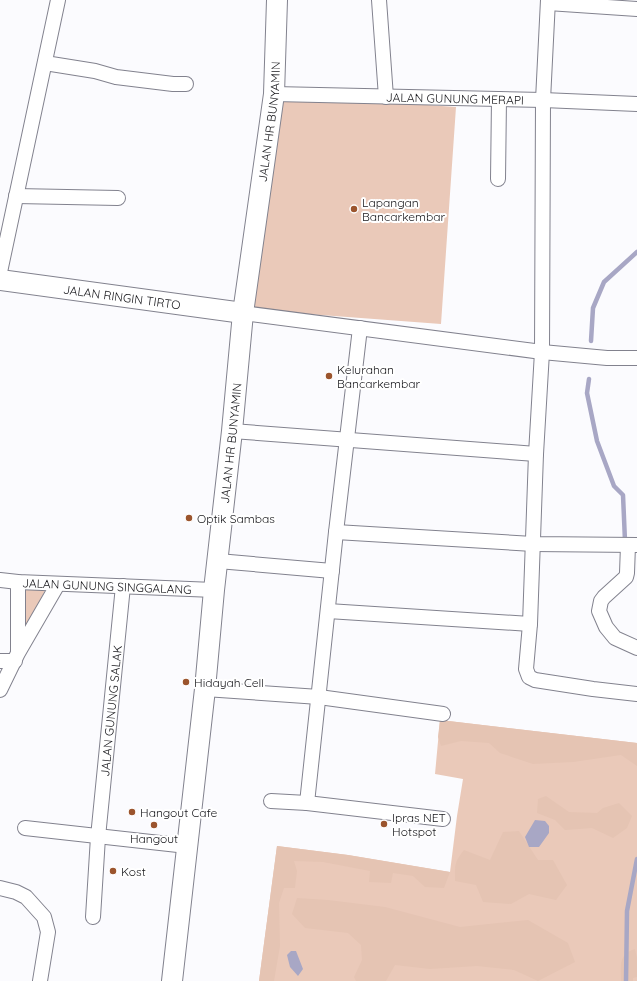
<svg xmlns="http://www.w3.org/2000/svg" width="637" height="981" font-family="Quicksand,sans-serif">
  <style>
    .green { fill: #eac9b9 }
    .forest { fill: #e5c4b3 }
    .water { fill: #a8a7c5 }
    .lines { fill: none; stroke-linecap: round; stroke-linejoin: round }
    .stream { stroke: #a8a7c5; stroke-width: 4.5 }
    .street-casing { stroke: #82828e; stroke-width: 16 }
    .secondary-casing { stroke: #82828e; stroke-width: 22 }
    .street { stroke: #fff; stroke-width: 14 }
    .secondary { stroke: #fff; stroke-width: 20 }
    .poi-dot { fill: #9b542d; stroke: #fff; stroke-width: 1.5 }
    .labels { text-anchor: middle; dominant-baseline: central; stroke-width: 4; stroke-linejoin: round; paint-order: stroke }
    .street-label { font-size: 12px; fill: #16161a; stroke: #fff }
    .poi-label { font-size: 12px; fill: #16161a; stroke: #fff; text-anchor: start }
  </style>
  <rect width="100%" height="100%" fill="#fbfbfe"/>
  <!-- green -->
  <path class="green" d="M 268,94 L 456,107 L 441,324 L 253,310 Z
    M 24,589 L 45,590 L 29,626 L 21,623 Z
    M 440,720 L 637,743 L 637,981 L 259,981 L 277,846 L 348,855 L 450,872 L 457,816 L 463,779 L 435,774 Z"/>
  <!-- forest -->
  <path class="forest" d="M 440,720 L 637,743 L 637,766 L 621,755 L 573,762 L 533,764 L 500,753 L 489,743 L 461,741 L 441,746 L 438,737 Z
    M 546,796 L 569,812 L 597,813 L 603,808 L 619,803 L 632,816 L 627,828 L 613,838 L 592,828 L 565,830 L 555,820 L 537,813 L 538,799 Z
    M 519,831 L 538,860 L 553,860 L 567,885 L 556,900 L 529,894 L 511,904 L 483,902 L 476,885 L 455,881 C 455,866 454,862 464,850 L 490,860 L 503,832 Z
    M 277,846 L 348,855 L 450,872 L 444,888 L 425,887 L 413,876 L 393,873 L 391,883 L 369,882 L 370,871 L 323,862 L 294,861 L 297,871 L 295,888 L 284,888 L 279,903 L 280,946 L 274,981 L 259,981 Z
    M 297,898 L 328,900 L 385,907 L 460,927 L 528,920 L 568,943 L 575,962 L 538,981 L 514,970 L 477,966 L 430,969 L 395,965 L 386,981 L 356,981 L 354,977 L 362,960 L 361,945 L 348,933 L 305,928 L 292,914 Z
    M 635,949 L 637,958 L 637,977 L 633,978 L 633,981 L 621,981 C 621,966 618,954 635,949 Z"/>
  <!-- water -->
  <path class="water" d="M 535,820 L 545,821 L 549,826 L 549,833 L 539,847 L 529,847 L 525,837 Z
    M 291,951 L 296,951 L 303,969 L 298,976 L 290,967 L 287,955 Z"/>
  <g class="lines">
    <!-- stream -->
    <path class="stream" d="M 591,341 L 593,308 L 604,282 L 637,252
      M 589,379 L 587,393 L 597,441 L 614,486 L 623,495 L 625,541
      M 626,981 L 627,911 L 637,859"/>
    <!-- street casing -->
    <g class="street-casing">
      <g id="street">
        <path d="M 379,0 L 386,97"/>
        <path d="M 548,0 L 543,100 L 542,352 L 536,454 L 530,624 L 526,669 L 529,677 L 535,680 L 593,689 L 637,694"/>
        <path d="M 548,3 L 637,9"/>
        <path d="M 45,63 L 95,71 L 116,77 L 173,84 L 186,84"/>
        <path id="s1" d="M 274,94 L 543,100 L 637,104"/>
        <path d="M 498,179 L 499,99"/>
        <path d="M 16,196 L 118,198"/>
        <path d="M 0,272 L 58,0"/>
        <path d="M 243,313 L 542,352 L 607,358 L 637,358"/>
        <path d="M 232,431 L 536,454"/>
        <path d="M 336,532 L 533,544 L 637,545"/>
        <path d="M 628,545 L 627,573 L 626,577 L 604,597 L 601,601 L 599,611 L 606,627 L 615,638 L 637,648"/>
        <path d="M 218,561 L 332,571"/>
        <path id="s2" d="M 0,580 L 18,582 L 214,590"/>
        <path d="M 328,611 L 530,624"/>
        <path d="M 18,652 L 18,582"/>
        <path d="M 0,661 L 15,661"/>
        <path d="M 205,689 L 319,697 L 443,714"/>
        <path d="M 0,690 L 18,653 L 58,584"/>
        <path d="M 271,801 L 307,803 L 443,819"/>
        <path d="M 307,803 L 336,532 L 360,328"/>
        <path d="M 25,828 L 187,846"/>
        <path d="M 0,888 L 16,892 L 26,897 L 44,917 L 48,932 L 40,981"/>
        <path id="s3" d="M 93,917 L 98,837 L 123,586"/>
      </g>
    </g>
    <!-- secondary casing -->
    <g class="secondary-casing">
      <g id="secondary">
        <path id="s4" d="M 0,280 L 243,313"/>
        <path id="s5" d="M 172,981 L 205,689 L 214,590 L 232,431 L 243,313 L 274,94 L 277,0"/>
      </g>
    </g>
    <!-- street -->
    <use href="#street" class="street"/>
    <!-- secondary -->
    <use href="#secondary" class="secondary"/>
  </g>
  <!-- markers -->
  <g class="poi-dot">
    <circle cx="354" cy="209" r="4"/>
    <circle cx="329" cy="376" r="4"/>
    <circle cx="189" cy="518" r="4"/>
    <circle cx="186" cy="682" r="4"/>
    <circle cx="132" cy="812" r="4"/>
    <circle cx="384" cy="824" r="4"/>
    <circle cx="154" cy="825" r="4"/>
    <circle cx="113" cy="871" r="4"/>
  </g>
  <g class="labels">
    <!-- street labels -->
    <g class="street-label">
      <text stroke="none"><textPath href="#s1" startOffset="181">JALAN GUNUNG MERAPI</textPath></text>
      <text stroke="none"><textPath href="#s5" startOffset="865">JALAN HR BUNYAMIN</textPath></text>
      <text stroke="none"><textPath href="#s4" startOffset="123">JALAN RINGIN TIRTO</textPath></text>
      <text stroke="none"><textPath href="#s5" startOffset="541">JALAN HR BUNYAMIN</textPath></text>
      <text stroke="none"><textPath href="#s2" startOffset="107">JALAN GUNUNG SINGGALANG</textPath></text>
      <text stroke="none"><textPath href="#s3" startOffset="207">JALAN GUNUNG SALAK</textPath></text>
    </g>
    <!-- poi labels -->
    <g class="poi-label">
      <text x="362" y="202">Lapangan<tspan x="362" dy="14">Bancarkembar</tspan></text>
      <text x="337" y="369">Kelurahan<tspan x="337" dy="14">Bancarkembar</tspan></text>
      <text x="197" y="518">Optik Sambas</text>
      <text x="194" y="682">Hidayah Cell</text>
      <text x="140" y="812">Hangout Cafe</text>
      <text x="392" y="817">Ipras NET<tspan x="392" dy="14">Hotspot</tspan></text>
      <text x="154" y="838" text-anchor="middle">Hangout</text>
      <text x="121" y="871">Kost</text>
    </g>
  </g>
</svg>
